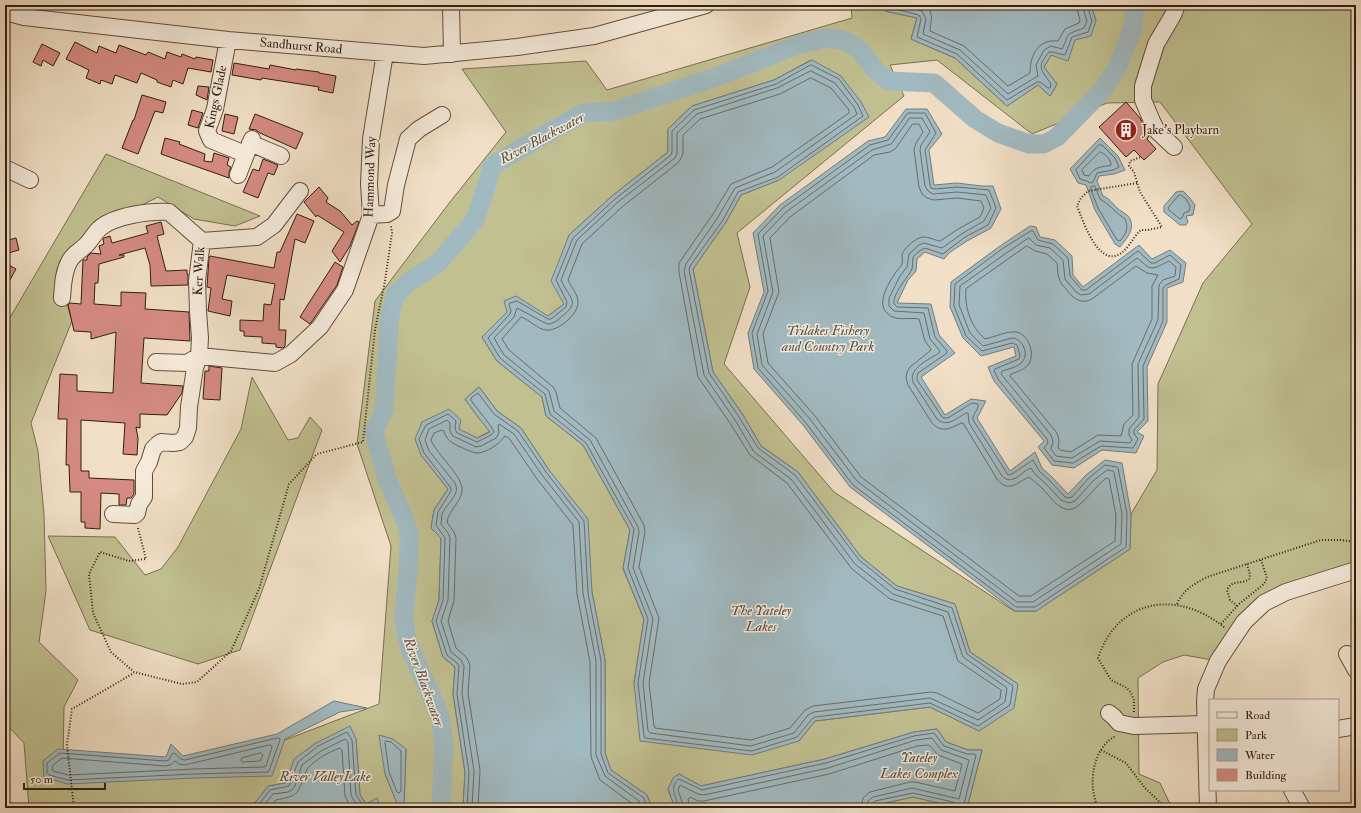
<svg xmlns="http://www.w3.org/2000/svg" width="1361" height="813" font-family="'IM FELL Double Pica',serif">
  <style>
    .green { fill: #c1c091; stroke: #796f50; fill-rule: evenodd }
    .water { fill: #a1bac1; stroke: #747c7a }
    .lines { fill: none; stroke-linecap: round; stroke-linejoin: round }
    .shore { stroke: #696c68; stroke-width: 1 }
    .river { stroke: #a1bac1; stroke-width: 19 }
    .building { fill: #d58b83; stroke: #311e10 }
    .minor-casing { stroke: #614e3e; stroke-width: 18 }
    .path { stroke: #311e10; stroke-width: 2; stroke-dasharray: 1 2; stroke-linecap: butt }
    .minor { stroke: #f6ebdb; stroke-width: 16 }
    .labels { text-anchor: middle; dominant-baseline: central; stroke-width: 3; stroke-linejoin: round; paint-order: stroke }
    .street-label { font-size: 13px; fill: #311e10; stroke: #f6ebdb }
    .poi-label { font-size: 13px; fill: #311e10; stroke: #f6ebdb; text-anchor: start }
    .water-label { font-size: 14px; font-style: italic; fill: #534d45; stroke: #f6ebdb }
  </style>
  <rect width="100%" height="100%" fill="#f1e0c7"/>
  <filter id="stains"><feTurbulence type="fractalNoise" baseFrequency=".005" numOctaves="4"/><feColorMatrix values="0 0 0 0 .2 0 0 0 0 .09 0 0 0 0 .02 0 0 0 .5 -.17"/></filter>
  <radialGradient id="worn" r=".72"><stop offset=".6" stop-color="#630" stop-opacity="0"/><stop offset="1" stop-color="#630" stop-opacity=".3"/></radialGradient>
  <!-- green -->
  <path class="green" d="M 851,5 L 886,5 L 885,11 L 917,18 L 911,39 L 955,58 L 1007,106 L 1038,85 L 1050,96 L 1057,84 L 1044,67 L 1051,55 L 1075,40 L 1096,21 L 1091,5 L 1356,5 L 1356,570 L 1265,603 L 1218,661 L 1184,655 L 1163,662 L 1138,678 L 1139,774 L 1160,783 L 1169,802 L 1179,808 L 967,808 L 982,750 L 968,750 L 946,742 L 937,729 L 914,732 L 825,759 L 701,786 L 679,774 L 668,789 L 675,808 L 652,808 L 647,795 L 611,770 L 605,753 L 605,660 L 592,592 L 549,470 L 521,428 L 497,411 L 479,387 L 465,399 L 478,417 L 490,431 L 477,438 L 458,429 L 421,455 L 448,489 L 434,510 L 431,527 L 441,538 L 439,600 L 432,621 L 443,657 L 455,667 L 453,694 L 465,772 L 463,808 L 404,808 L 406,749 L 385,774 L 399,808 L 381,808 L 377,799 L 366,804 L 360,795 L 356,739 L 316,743 L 295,759 L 286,783 L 268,786 L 251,808 L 172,808 L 164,804 L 160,808 L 29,808 L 24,743 L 5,723 L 5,384 L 6,382 L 5,380 L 5,326 L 106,154 L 260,216 L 235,226 L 194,219 L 158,197 L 126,213 L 97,225 L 61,283 L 72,321 L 31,423 L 38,451 L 44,514 L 46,591 L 39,642 L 78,680 L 64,707 L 63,760 L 243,756 L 379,704 L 391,546 L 357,444 L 375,301 L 450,202 L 506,132 L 462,69 L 586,61 L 607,90 L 852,18 ZM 811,60 L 779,180 L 741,195 L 726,222 L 693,269 L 713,372 L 743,415 L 761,446 L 798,472 L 861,557 L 897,586 L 955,604 L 970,652 L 1018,684 L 979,731 L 930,707 L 815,721 L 799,741 L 634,683 L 644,619 L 623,569 L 630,530 L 583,445 L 546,416 L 542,397 L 497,361 L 482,337 L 507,312 L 548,316 L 564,304 L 569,235 L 612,196 L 668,152 L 668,129 L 692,106 L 774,80 ZM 937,60 L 1032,134 L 1107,103 L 1160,102 L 1252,224 L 1203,283 L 1158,384 L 1157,470 L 1131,514 L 1130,549 L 1036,611 L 1014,611 L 834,492 L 724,364 L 750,287 L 737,233 L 904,96 L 890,65 Z
    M 252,377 L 288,440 L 298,438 L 310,417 L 322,430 L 240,650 L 198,664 L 90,630 L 48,536 L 115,537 L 145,575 L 161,569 L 178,547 L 241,429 Z
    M 913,797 L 960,808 L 876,808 L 876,805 Z"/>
  <!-- water -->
  <path class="water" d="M 886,5 L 1091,5 L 1096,21 L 1091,36 L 1075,40 L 1068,61 L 1051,55 L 1044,67 L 1057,84 L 1050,96 L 1038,85 L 1007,106 L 955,58 L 911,39 L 917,18 L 885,11 Z
    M 812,60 L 841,76 L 861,102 L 869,117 L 779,180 L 741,195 L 726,222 L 693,269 L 713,372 L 743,415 L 761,446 L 798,472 L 861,557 L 897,586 L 955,604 L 970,652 L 1018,684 L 1014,708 L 979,731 L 930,707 L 815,721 L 799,741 L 752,755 L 640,741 L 634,683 L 644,619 L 623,568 L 630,530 L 583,445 L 546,416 L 542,397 L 497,361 L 482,337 L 507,312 L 504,301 L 516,296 L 548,316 L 564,304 L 551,281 L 569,235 L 612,196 L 668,152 L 668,129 L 692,106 L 774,80 Z
    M 906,109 L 927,109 L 942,134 L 929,150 L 934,185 L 957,183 L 982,186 L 993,186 L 1001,209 L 991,228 L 967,241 L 949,253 L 944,259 L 925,252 L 917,259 L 916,271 L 908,280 L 897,303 L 931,304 L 939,335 L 955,353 L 921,377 L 945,415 L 971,399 L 986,401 L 977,418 L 1010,471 L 1035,452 L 1042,468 L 1053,478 L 1068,494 L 1086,475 L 1105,460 L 1122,463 L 1131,514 L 1130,549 L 1036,611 L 1015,611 L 850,487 L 803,425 L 754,369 L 748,333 L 764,292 L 753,233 L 780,205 L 868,141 L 885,137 Z
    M 1100,138 L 1118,156 L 1125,170 L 1114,174 L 1099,176 L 1097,181 L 1103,196 C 1109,198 1113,204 1117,208 C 1120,211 1125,213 1128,216 C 1137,227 1127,238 1120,247 L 1115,244 L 1095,210 L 1086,185 L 1078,183 L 1070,169 Z
    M 1183,191 L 1189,197 L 1195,205 L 1193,215 L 1186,216 L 1188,222 L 1186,225 L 1180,225 L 1164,212 L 1164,206 L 1176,192 Z
    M 1030,226 L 1036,227 L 1040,237 L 1055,240 L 1072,256 L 1073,275 L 1083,287 L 1139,245 L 1152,259 L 1170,250 L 1186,263 L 1183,282 L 1167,288 L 1167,322 L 1147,367 L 1148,421 L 1137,432 L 1144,436 L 1136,453 L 1102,450 L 1074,468 L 1052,465 L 1038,447 L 1044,441 L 994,381 L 988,367 L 1016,356 L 1014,347 L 981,356 L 963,338 L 950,307 L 951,282 L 1000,246 Z
    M 479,387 L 497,411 L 521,428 L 549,470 L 588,519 L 592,592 L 605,660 L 605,753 L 611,770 L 647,795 L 652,808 L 463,808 L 465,772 L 453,694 L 455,667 L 443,657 L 432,621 L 439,600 L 441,538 L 431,528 L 434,510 L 448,489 L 421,455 L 415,439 L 422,422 L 449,409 L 461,420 L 459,429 L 477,438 L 490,432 L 478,417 L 465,399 Z
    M 334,701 L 367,708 L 340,712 L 285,739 L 272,776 L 194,778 L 67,784 L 44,777 L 43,761 L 58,749 L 166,757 L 171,744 L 183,756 L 277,734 Z
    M 350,726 L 356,739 L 360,795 L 366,804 L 377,798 L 381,808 L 251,808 L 268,786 L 286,783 L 294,759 L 316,743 Z
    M 937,729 L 946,742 L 968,750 L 982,750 L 967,808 L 960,808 L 913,797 L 876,805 L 876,808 L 675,808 L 668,789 L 673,778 L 679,774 L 701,786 L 825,759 L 914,732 Z
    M 379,735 L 393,739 L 406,749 L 404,808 L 399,808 L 385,774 Z
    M 164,804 L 172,808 L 67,808 L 72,806 Z"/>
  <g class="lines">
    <!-- shore -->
    <path class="shore" d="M 889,5 L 891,8 L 919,15 L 921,19 L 917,37 L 957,54 L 1007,100 L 1037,82 L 1040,82 L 1048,88 L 1050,88 L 1051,84 C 1041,69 1036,68 1049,52 L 1052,52 L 1065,55 L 1072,37 L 1088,32 L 1092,21 L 1087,5
      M 900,5 L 922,11 L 926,19 L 923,34 L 960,50 L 1008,94 L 1038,76 L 1036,65 L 1044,50 L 1051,46 L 1062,49 C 1071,31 1063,36 1084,28 L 1087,21 L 1082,5
      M 924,5 C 936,14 930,20 930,31 L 964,46 L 1008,86 L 1030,73 C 1030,55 1038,39 1058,41 L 1065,29 L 1079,23 L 1080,20 L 1076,5
      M 811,65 L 839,79 L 858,105 L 863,116 L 778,177 L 738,192 L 723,220 L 690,266 L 689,270 L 709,373 L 739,417 L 758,448 L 795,475 L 859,560 L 895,589 L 952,608 L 967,654 L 1013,686 L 1010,705 L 978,726 L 930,703 L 815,717 L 812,719 L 797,737 L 752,751 L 645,738 L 644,736 L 638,683 L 648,619 L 628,568 L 634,529 L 586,443 L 550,414 L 545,394 L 500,358 L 488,338 L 510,314 L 511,311 L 509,304 L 510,303 L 517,301 L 548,319 L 551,319 L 566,307 L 567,302 L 556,280 L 573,238 L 615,199 L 671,155 L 672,152 L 672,131 L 694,110 L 776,84 Z
      M 811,71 L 835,83 L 854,107 L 857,114 L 775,172 L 735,188 L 718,217 L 686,264 L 684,271 L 704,375 L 735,420 L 754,452 L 791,479 L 855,564 L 893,594 L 948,612 L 963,657 L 1007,688 L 1005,702 L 978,720 L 930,698 L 814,712 L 808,715 L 794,733 L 751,746 L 650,733 L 648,731 L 643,683 L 653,619 L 633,568 L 639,532 L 638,527 L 590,440 L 554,411 L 549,391 L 504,355 L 494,338 L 514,317 L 517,308 L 547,324 C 553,324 557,321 561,317 C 582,301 569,299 561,280 L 577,240 L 618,202 L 675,158 L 677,153 L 677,133 L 697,114 L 777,88 Z
      M 811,78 L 831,88 L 849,110 L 849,113 L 772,167 L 731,184 L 713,214 L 679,263 L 679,272 L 698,377 L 730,423 L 750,455 L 787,483 L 852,569 L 890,599 L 943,616 L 958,661 L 1001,690 L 1000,699 L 978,713 L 937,693 L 931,692 L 813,706 L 805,710 L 790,728 L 751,740 L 655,728 L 654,726 L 649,683 L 659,618 L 639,567 L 645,532 L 644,525 L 596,438 L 560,408 L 556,392 L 553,387 L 509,350 L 502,339 L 521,317 C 530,320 537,329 546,330 C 557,332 579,314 578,302 C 578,294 571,287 568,280 L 582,244 L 622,207 L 679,162 L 683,154 L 683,135 L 700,119 L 780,94 Z
      M 908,113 L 925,113 L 936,133 L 925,150 L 930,185 L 931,188 L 935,189 L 957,187 L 989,190 L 996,208 L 988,225 L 965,237 L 943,254 L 925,248 C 921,250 917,252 914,256 C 911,260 914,266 911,271 C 906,279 892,295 894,304 L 897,307 L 928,308 L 935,337 L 947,351 L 947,353 L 918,373 L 917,376 L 917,380 L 943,418 L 948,418 L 972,403 L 978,404 C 979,410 972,414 973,420 L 1008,475 L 1012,474 L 1033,460 L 1039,471 L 1050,481 L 1065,497 L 1069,498 L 1072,497 L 1089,478 L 1105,465 L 1117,467 L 1118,468 L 1127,514 L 1126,547 L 1035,607 L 1016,607 L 853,485 L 806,423 L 758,368 L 752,333 L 768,291 L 758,234 L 783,208 L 870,145 L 888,140 Z
      M 910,118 L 922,118 L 930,132 L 921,145 L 920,150 L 925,186 L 928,191 L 933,194 L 957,192 L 986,195 L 991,208 L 984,221 L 963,233 L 942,248 L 924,243 L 919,245 L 909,254 L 907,267 L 900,276 L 889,298 L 889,306 L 894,311 L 924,313 L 930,339 L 940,351 L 939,353 C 930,359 908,368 913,382 L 937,419 C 947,428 957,418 966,413 L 968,413 L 969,423 L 1002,476 C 1013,487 1021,471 1031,468 L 1035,474 L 1046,484 L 1061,500 L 1069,503 L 1075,501 L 1093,481 L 1107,470 L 1113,471 L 1114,472 L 1122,514 L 1121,544 L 1033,602 L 1017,602 L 857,481 L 810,419 L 762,365 L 757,334 L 773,292 L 763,236 L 786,212 L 872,150 L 891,144 Z
      M 913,124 L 919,124 L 923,132 L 916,143 L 914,150 L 919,187 L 922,194 L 927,198 L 934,200 L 957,198 L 981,201 L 984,208 L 980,217 L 960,228 L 940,241 C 933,240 927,235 919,238 C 913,241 904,248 902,255 C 902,258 903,262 902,264 C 901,267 898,269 896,272 C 889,282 876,303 887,313 C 895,322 909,317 919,319 L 925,341 L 931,349 L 930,351 L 910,367 L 907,372 L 906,378 L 908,385 L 932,423 C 941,433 950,429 961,423 L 963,423 L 997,479 C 1009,494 1017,482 1029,477 C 1034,481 1039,485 1043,489 C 1052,499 1064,518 1079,505 C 1089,497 1096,486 1106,478 L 1109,479 L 1116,515 L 1115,541 L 1031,596 L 1019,596 L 861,477 L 815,416 L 768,363 L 763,334 L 779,292 L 770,238 L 790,217 L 874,155 L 890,152 L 895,149 Z
      M 1099,145 L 1102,145 L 1115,158 L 1119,167 L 1113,170 L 1097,173 L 1093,182 L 1090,183 L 1087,181 L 1080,179 L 1076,170 Z
      M 1100,152 C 1105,153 1111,160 1111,165 C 1101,168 1096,165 1089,176 L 1084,175 L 1082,170 Z
      M 1092,186 L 1095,186 L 1100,199 C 1109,204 1116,213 1125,219 C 1129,228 1126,234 1120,241 L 1117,240 L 1098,208 L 1091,190 L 1091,187 Z
      M 1181,195 L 1186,199 L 1190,206 L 1189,211 L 1184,213 L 1182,218 L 1180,219 L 1169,210 L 1168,208 L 1178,196 Z
      M 1031,231 L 1033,231 L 1038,240 L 1053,244 L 1068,258 L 1070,276 L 1082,290 L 1086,290 L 1138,251 L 1151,263 L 1155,263 L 1170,255 L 1181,265 L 1179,279 L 1166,285 L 1163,288 L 1163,321 L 1143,366 L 1144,419 L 1134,430 L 1134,434 L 1138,439 L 1133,448 L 1101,446 L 1073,463 L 1054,461 L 1044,448 L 1048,443 L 1047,439 L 998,379 L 994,371 L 995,369 L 1019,359 L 1020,355 L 1017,345 L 1012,343 L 982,351 L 966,336 L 954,306 L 955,284 L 1002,249 Z
      M 1029,238 L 1036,245 L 1050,248 L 1063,260 L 1065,279 L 1076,292 L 1081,295 L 1089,294 L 1137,258 L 1148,267 L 1152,268 L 1157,267 L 1169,261 L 1176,267 L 1175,276 L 1163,280 L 1159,285 L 1158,320 L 1138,364 L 1139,417 L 1129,429 L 1129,435 L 1132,440 L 1130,443 L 1100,441 L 1072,458 L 1056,456 L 1051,449 L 1053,442 L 1051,435 L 1001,374 L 1002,371 C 1008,369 1018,367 1022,362 C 1030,354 1022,338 1012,338 L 983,346 L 970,333 L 959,305 L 960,286 L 1005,254 Z
      M 1027,246 L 1035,251 L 1047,254 L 1057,263 C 1058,268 1057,273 1059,278 C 1060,283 1063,286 1066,289 C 1073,298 1080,305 1092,299 L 1136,266 L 1147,273 L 1158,275 L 1152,286 L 1152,319 L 1132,364 L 1133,415 L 1124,424 L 1121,436 L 1098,435 L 1071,452 L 1060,450 L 1058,448 L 1059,440 L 1057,433 L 1010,376 L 1011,374 C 1017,372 1024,370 1028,365 C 1036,355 1029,334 1016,332 C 1006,331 995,337 985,339 C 971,327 964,307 966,289 Z
      M 278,738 L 280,739 L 280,740 L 269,771 L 268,772 L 194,774 L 68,780 L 49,775 L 47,773 L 47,763 L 60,753 L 165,761 L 169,760 L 172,754 L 174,753 L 181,759 L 184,760 Z
      M 386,741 L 391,742 L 401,751 L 401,791 L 399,793 L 397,792 L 389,772 L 385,743 Z
      M 270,745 L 272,746 L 272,747 L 266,766 L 264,767 L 194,769 L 68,775 L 53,771 L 52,769 L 53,765 L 62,758 L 165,766 L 170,765 L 175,761 L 179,764 L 184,765 Z
      M 261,753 L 263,755 L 260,761 L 242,762 L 241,760 L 242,758 Z
      M 256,808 L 270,790 L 289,786 L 298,762 L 318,746 L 347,732 L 352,740 L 356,795 L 364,807 L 368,808 L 374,805 L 377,808
      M 262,808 L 273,794 L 288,792 L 292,790 L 295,786 L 302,765 L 321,751 L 345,739 L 348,742 L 351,795 L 358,808
      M 270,808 L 276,800 C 294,796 297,797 303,779 C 305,775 306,770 308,768 C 316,759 329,752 340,748 L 342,750 L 345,796 L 351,808
      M 467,808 L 469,772 L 457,694 L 459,666 L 457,663 L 447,655 L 436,621 L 443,600 L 445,538 L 436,525 L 438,512 L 451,491 L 451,488 L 424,453 L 419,439 L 426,425 L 448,414 L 456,421 L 455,429 L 457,433 L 477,442 L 491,435 L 494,432 C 493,427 475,407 471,400 L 471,398 L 478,393 L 494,414 L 518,431 L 546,472 L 584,521 L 588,593 L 601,661 L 601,754 L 608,773 L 644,798 L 647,808
      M 472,808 L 474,771 L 462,693 L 464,666 L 461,660 L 451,652 L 441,621 L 448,600 L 450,538 L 448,533 L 441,524 C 441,521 442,517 442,514 C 446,504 461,495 455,483 L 429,451 L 425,440 L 429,429 L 447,420 L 450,423 L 450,431 L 453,436 L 476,447 L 481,446 L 496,438 L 499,433 L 498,426 L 499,424 L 514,434 L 542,475 L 579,522 L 583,593 L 596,661 L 596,755 L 605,776 L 639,801 L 642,808
      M 478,808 L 480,770 L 468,693 L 470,665 L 467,658 L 456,648 L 448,621 L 454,601 L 456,538 L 454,532 L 447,522 C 449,510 461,502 462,491 C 464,477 437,455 431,440 L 434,433 L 442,430 L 444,431 C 446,439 450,442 458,446 C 464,448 470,452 476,453 C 487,453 499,444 505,436 L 509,438 L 537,479 L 573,525 L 577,594 L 590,662 L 591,757 L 600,780 L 634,805 L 636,808
      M 679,808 C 677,798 668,787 679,779 L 702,790 L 826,763 L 914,736 L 934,733 L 944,746 L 967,754 L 974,754 L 976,755 L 963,808
      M 684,808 L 678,790 L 680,785 L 698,794 L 704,795 L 828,768 L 916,740 L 932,738 L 941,750 L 969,760 L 959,799 L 912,788 L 873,797 L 868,801 L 867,808
      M 690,808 L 688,799 L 690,797 L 698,801 L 704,801 L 829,774 L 917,746 L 929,745 L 938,755 L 962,764 L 955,791 L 915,782 L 910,782 L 870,792 L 863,798 L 861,808
      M 872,808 L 872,804 L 875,801 L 913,793 L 953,802 L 955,805 L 956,808"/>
    <!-- river -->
    <path class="river" d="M 441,808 L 444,747 L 441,721 L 437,708 L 410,649 L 406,635 L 404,619 L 409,555 L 409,536 L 406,522 L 387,479 L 374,432 L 384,411 L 390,314 L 396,294 L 409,282 L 438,263 L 475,220 L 493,165 L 583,113 L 615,111 L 719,76 L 800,44 L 827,38 L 842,40 L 849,43 L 860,50 L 876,71 L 889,81 L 934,83 L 975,119 L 998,133 L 1029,144 L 1044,144 L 1057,137 L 1102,91 L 1118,66 L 1133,28 L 1134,14 L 1131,5"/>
  </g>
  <!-- building -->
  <path class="building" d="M 75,42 L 97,53 L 99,46 L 116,53 L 119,45 L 146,55 L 148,52 L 165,59 L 167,52 L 181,57 L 182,54 L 195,59 L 196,57 L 213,60 L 211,72 L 188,68 L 183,84 L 173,80 L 171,87 L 157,82 L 157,80 L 141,73 L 137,83 L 115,75 L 112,84 L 101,80 L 100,84 L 86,78 L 89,70 L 66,59 Z
    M 42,44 L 60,53 L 53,66 L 43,60 L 41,66 L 33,62 Z
    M 234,63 L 269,69 L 270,65 L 296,70 L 296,69 L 319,72 L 319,73 L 336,76 L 333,93 L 318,90 L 319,87 L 262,78 L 261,80 L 232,75 Z
    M 198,86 L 209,87 L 207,100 L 196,95 Z
    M 142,95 L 166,102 L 163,113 L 155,111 L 138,154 L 122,148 L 133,120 L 134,120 Z
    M 1126,102 L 1140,118 L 1149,136 L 1147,139 L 1156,149 L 1144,160 L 1134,150 L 1126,157 L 1099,127 Z
    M 192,110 L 203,113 L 198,128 L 188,125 Z
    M 225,114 L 238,117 L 234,134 L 222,131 Z
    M 255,114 L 303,133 L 296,149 L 260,133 L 256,130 L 249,129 Z
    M 165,138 L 180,142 L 179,144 L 205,154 L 204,161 L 212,162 L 214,153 L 229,158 L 227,165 L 231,167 L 229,172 L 229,178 L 161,154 Z
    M 263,159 L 278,165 L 274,175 L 268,173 L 258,198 L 243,192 L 253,169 L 259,171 Z
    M 319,187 L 328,198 L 326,202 L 340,211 L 352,225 L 357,221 L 359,222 L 350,246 L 340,262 L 332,251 L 344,232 L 317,215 L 316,217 L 304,202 Z
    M 297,214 L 314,221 L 305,243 L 295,239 L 284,300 L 280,299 L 279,330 L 286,330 L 285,346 L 283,348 L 276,347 L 276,344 L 262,343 L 262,337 L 244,336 L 244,331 L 240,331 L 240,320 L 263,321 L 264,304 L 271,305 L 275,284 L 227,275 L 222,299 L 232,301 L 230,316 L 208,311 L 211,288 L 207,287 L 209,258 L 210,256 L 274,268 L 277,252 L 280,252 Z
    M 161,222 L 164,234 L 157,236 L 166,271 L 187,270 L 187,274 L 188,274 L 188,285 L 151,286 L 150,265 L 145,248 L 119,255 L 124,255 L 124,257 L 99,264 L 98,283 L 95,283 L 94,304 L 121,306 L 121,292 L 146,293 L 145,309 L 189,312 L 190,341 L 144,338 L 141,383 L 183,386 L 182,393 L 167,415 L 140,414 L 140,428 L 136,427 L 138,438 L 137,455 L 123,454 L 125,423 L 81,420 L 81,471 L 89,471 L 89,478 L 134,480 L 134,494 L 131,498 L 127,498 L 126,505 L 119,505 L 119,494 L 101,493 L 100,529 L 85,528 L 85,522 L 81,522 L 81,492 L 70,492 L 69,465 L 66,465 L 67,419 L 58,419 L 60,374 L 77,375 L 77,391 L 113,393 L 116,332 L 91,339 L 91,332 L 74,331 L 68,305 L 70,303 L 81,304 L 83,260 L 87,260 L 87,257 L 91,253 L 101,254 L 99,246 L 104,244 L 103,239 L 104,238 L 110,236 L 112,243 L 148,233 L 146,226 Z
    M 16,238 L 19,250 L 5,254 L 5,241 Z
    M 335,262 L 343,267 L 337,285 L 310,324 L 300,317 Z
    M 5,263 L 16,269 L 5,289 Z
    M 209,366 L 222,368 L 220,400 L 203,399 L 205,371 L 209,371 Z"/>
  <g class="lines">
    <!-- minor casing -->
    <g class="minor-casing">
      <path id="minor" d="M 451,5 L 452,54
        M 5,12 L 24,17 L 228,40 L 424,56 L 517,47 L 594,36 L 706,5
        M 228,40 L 215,109 L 207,131 L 211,140 L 245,154
        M 250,143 L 281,156
        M 1174,147 L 1157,131 L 1152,121 L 1143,100 L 1143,86 L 1156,44 L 1173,15 L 1177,5
        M 5,168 L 30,180
        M 238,175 L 252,139
        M 371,215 L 387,214 L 392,211 L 396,185 L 408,139 L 419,129 L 442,115
        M 202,241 L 257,237 L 274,225 L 300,191
        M 62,298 C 63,286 63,273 69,262 C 72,255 80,251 86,245 C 91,240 94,234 99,229 C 114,215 151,211 169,212 L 202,241 L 197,281 L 198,311 L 200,338 L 199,356 L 195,368 L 189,407 L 188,428 L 185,437 L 180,442 L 173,443 L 161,442 L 157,445 L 153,449 L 149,462 L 144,471 L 144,497 L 139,504 L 137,513 L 135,515 L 113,514
        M 156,362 L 187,363 L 199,356 L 275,363 L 291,354 L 320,327 L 345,290 L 371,215 L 369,184 L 371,139 L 385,53
        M 1347,654 L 1356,670
        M 1109,713 L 1114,717 L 1119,723 L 1134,726 L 1205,724
        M 1338,729 L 1356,726
        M 1292,790 L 1302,808
        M 1208,808 L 1205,701 L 1206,689 L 1218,661 L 1244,622 L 1264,603 L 1286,592 L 1356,570"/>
    </g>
    <!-- path -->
    <path class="path" d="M 1137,183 L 1088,191 L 1081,198 L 1077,206 C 1083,221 1098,267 1120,254 C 1129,248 1133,237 1141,230 L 1148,230 L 1162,227 L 1140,192 L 1134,172 L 1129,166 L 1130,161 L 1141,157
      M 138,528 L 146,559 L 129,561 L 100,552 L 89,574 L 93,613 L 111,652 L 134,672 L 182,684 L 197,682 L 231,651 L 259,589 L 289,484 L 317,454 L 363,442 L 375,330 L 385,281 L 392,233 L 391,226
      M 1177,604 C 1183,590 1194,584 1207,577 L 1321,540 L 1340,540 L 1356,542
      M 1237,606 L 1230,600 L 1227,590 C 1232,579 1242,585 1249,579 L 1250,575 L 1247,564
      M 1221,624 L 1239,604 L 1264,584 L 1267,578 L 1261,560
      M 1134,712 L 1134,700 L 1131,693 L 1127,688 L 1111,680 L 1098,658 C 1118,598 1178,589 1225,628
      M 1101,750 L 1126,763 L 1145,788 L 1166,808
      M 74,808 L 67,745 L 72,709 L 134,673
      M 1097,808 C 1096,802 1094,796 1093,790 C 1091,770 1097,745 1116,736"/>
    <!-- minor -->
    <use href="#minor" class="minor"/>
  </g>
  <!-- icons -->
  <defs>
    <g id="building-disc" transform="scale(1.15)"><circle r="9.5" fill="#8f2418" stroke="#f6ebdb"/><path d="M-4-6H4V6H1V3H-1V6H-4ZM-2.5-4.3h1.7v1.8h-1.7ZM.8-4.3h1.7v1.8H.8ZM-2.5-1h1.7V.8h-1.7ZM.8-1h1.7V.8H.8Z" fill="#fff"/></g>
  </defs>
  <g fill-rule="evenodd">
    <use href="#building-disc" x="1126" y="130"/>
  </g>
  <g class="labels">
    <!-- street labels -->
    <g class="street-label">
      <text transform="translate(301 46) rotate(5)">Sandhurst Road</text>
      <text transform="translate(216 97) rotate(-78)">Kings Glade</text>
      <text transform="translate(370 177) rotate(-88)">Hammond Way</text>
      <text transform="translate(199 271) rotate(-87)">Ker Walk</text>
    </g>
    <!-- poi labels -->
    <g class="poi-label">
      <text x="1142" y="130">Jake's Playbarn</text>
    </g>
    <!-- water labels -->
    <g class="water-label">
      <text transform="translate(542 138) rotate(-28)">River Blackwater</text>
      <text x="828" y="330">Trilakes Fishery<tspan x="828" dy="16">and Country Park</tspan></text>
      <text x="761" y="610">The Yateley<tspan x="761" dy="16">Lakes</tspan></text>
      <text transform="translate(424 682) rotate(70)">River Blackwater</text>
      <text x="919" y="757">Yateley<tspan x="919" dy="16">Lakes Complex</tspan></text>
      <text x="325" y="776">River ValleyLake</text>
    </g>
  </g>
  <!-- margin -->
  <rect width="1361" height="813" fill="none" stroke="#f1e0c7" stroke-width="20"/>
  <rect x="6" y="6" width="1349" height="801" fill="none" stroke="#311e10" stroke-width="2"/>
  <rect x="10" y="10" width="1341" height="793" fill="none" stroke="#311e10"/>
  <!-- legend -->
  <rect x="1209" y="699" width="130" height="92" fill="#f6ebdb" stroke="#a7998a"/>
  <rect x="1217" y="712" width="20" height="6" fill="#f6ebdb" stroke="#a7998a"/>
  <text x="1245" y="719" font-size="12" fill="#311e10">Road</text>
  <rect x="1217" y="729" width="20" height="12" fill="#c1c091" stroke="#a7998a"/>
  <text x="1245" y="739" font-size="12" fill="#311e10">Park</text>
  <rect x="1217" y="749" width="20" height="12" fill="#a1bac1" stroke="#a7998a"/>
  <text x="1245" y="759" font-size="12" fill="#311e10">Water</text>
  <rect x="1217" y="769" width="20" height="12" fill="#d58b83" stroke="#a7998a"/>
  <text x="1245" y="779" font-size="12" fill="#311e10">Building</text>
  <!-- scale -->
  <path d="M24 783v6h81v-6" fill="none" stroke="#311e10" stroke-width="2"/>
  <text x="30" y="783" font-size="12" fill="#311e10" stroke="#f6ebdb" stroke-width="3" paint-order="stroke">50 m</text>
  <rect width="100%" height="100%" filter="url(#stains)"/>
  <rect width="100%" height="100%" fill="url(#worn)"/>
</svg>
